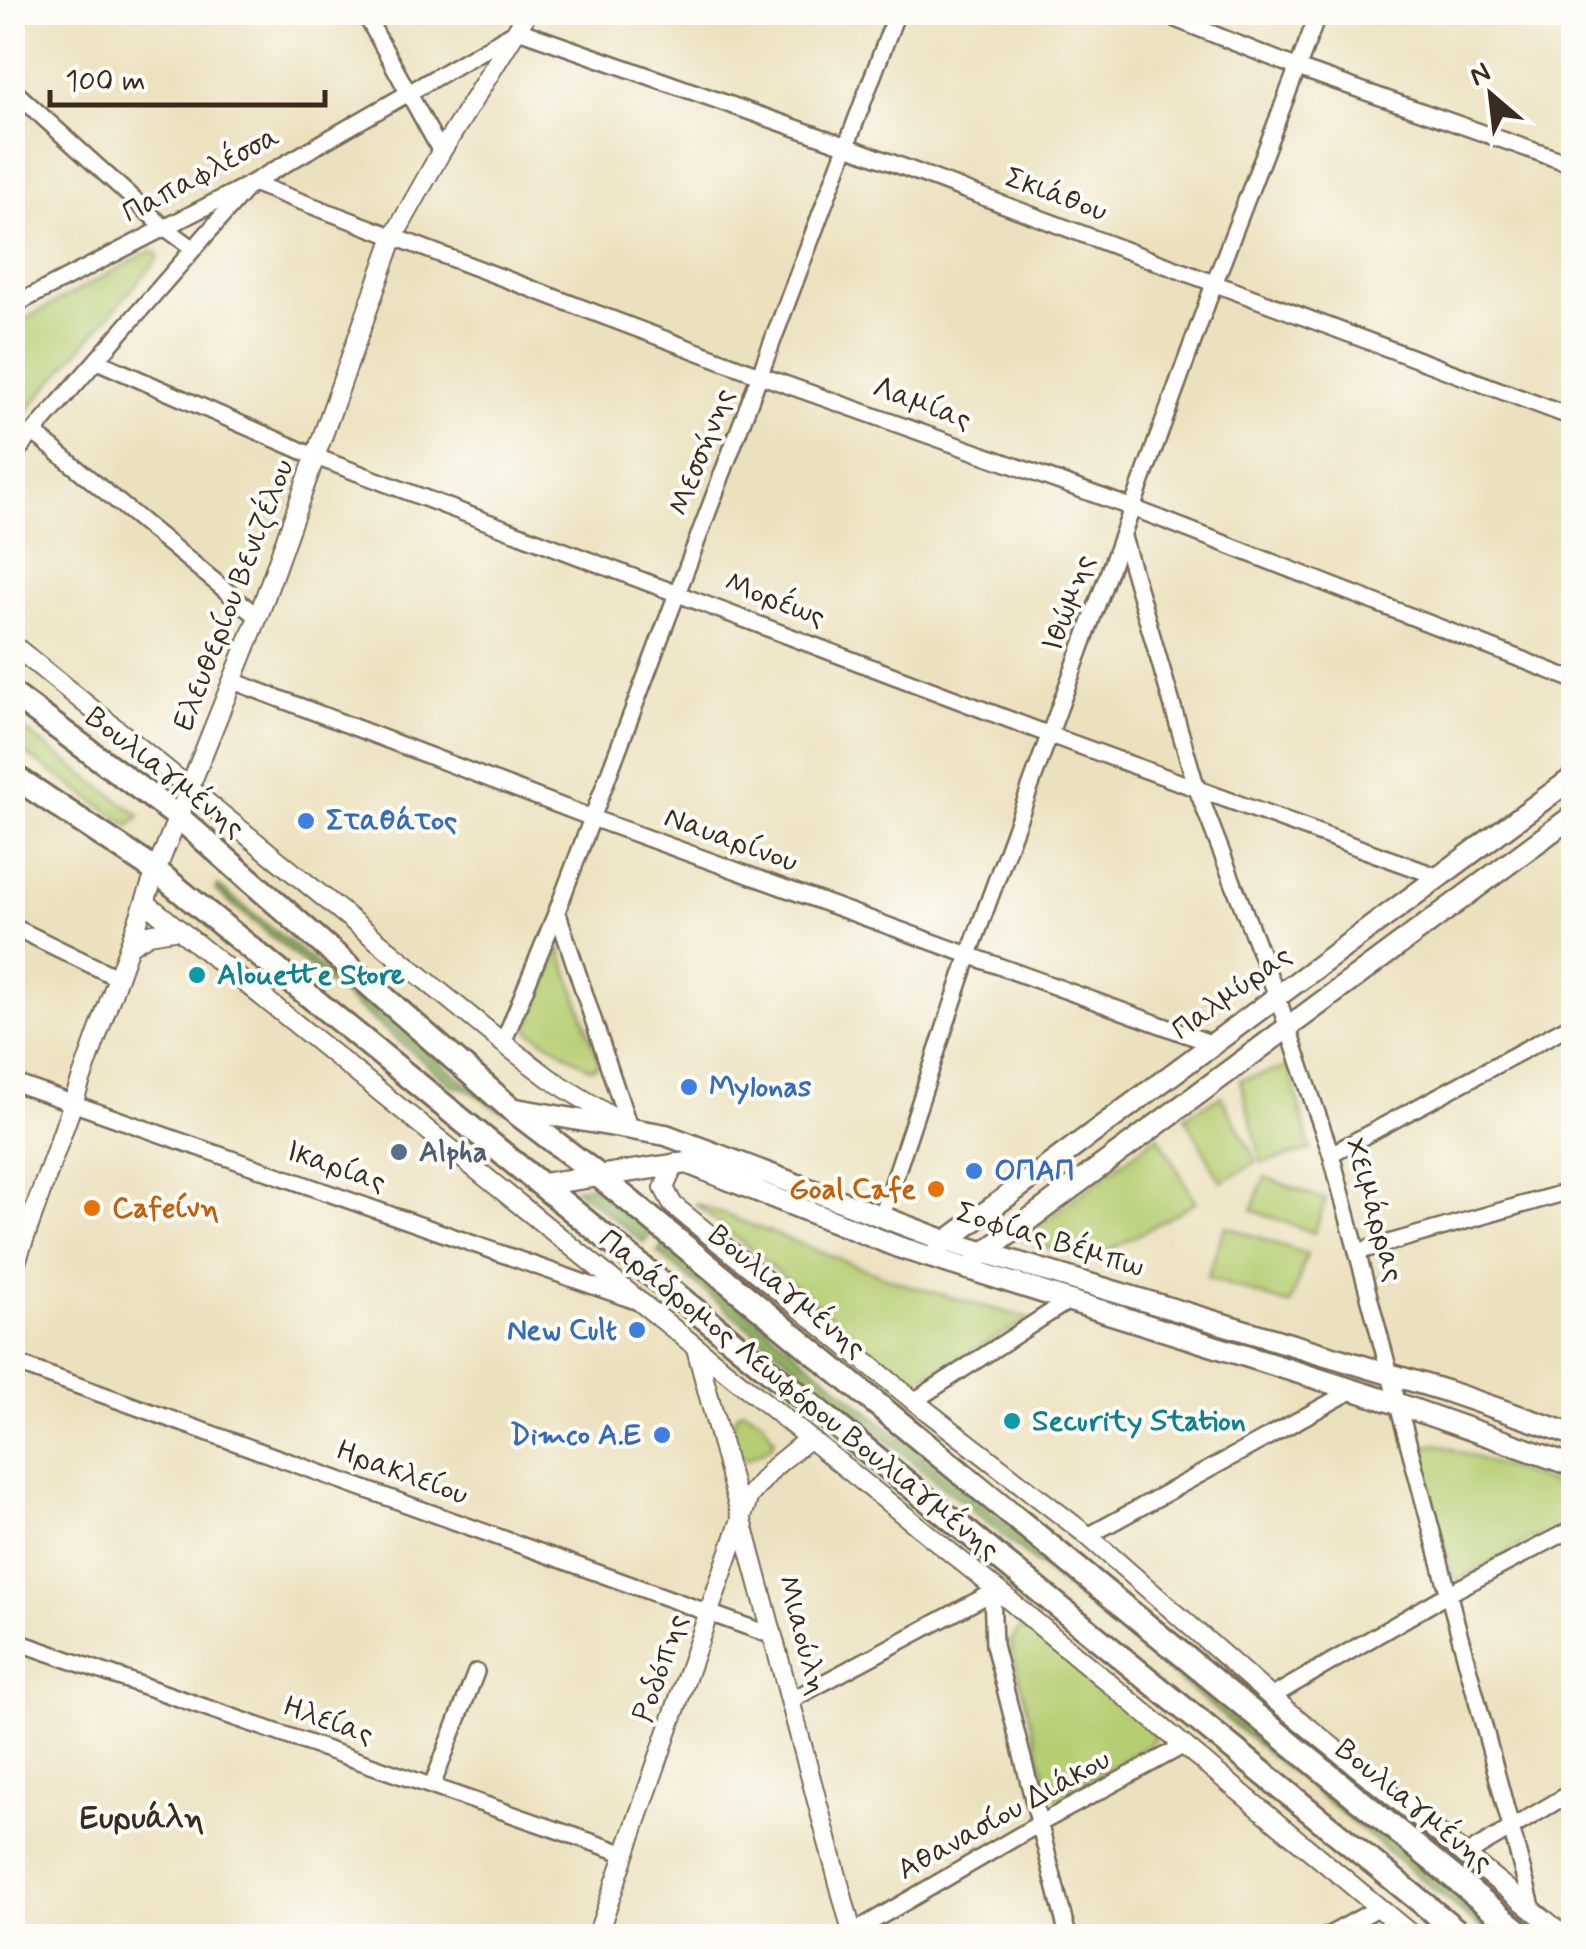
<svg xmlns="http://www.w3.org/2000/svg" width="1586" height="1949" font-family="Mynerve,sans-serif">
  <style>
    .green { fill: #b6ce72; stroke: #787c48; stroke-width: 2.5 }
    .forest { fill: #90b164; stroke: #666e41; stroke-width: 2.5 }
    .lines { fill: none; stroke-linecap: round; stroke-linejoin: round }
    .minor-casing { stroke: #796a56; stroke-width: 20 }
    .tertiary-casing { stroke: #796a56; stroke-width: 22 }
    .secondary-casing { stroke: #796a56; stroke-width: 25 }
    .primary-casing { stroke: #796a56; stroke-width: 28 }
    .minor { stroke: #fff; stroke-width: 15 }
    .tertiary { stroke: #fff; stroke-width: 18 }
    .secondary { stroke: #fff; stroke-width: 20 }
    .primary { stroke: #fff; stroke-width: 22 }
    .shop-dot { fill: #3f7fe0; stroke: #fdfcf7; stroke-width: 4 }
    .culture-dot { fill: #0f9aa8; stroke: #fdfcf7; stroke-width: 4 }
    .service-dot { fill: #5c6f8a; stroke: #fdfcf7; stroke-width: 4 }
    .food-dot { fill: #e8710a; stroke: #fdfcf7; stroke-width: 4 }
    .labels { text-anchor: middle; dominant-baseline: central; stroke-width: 8; stroke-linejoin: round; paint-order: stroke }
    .street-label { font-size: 30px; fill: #3b2a1e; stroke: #fdfcf7 }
    .shop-label { font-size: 30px; font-weight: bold; fill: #366cbe; stroke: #fdfcf7; text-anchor: start }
    .culture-label { font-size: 30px; font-weight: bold; fill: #0d838f; stroke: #fdfcf7; text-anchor: start }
    .service-label { font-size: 30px; font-weight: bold; fill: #4e5e75; stroke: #fdfcf7; text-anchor: start }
    .food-label { font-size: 30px; font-weight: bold; fill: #c56008; stroke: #fdfcf7; text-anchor: end }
    .neighbourhood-label { font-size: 32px; font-weight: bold; fill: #3b2a1e; stroke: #fdfcf7 }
  </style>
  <rect width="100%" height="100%" fill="#fdfcf7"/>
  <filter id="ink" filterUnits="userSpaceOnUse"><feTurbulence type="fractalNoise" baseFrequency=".01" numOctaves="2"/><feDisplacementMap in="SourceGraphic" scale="20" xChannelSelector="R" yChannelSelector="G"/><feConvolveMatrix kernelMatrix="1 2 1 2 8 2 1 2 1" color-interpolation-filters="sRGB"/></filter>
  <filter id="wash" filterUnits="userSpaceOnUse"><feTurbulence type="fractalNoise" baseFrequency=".0048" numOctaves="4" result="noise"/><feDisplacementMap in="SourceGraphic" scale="40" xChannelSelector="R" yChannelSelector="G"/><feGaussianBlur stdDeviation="2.25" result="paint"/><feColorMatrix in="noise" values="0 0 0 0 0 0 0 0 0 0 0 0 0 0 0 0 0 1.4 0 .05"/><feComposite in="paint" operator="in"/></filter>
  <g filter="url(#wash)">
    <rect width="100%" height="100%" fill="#ece1be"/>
    <!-- green -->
    <path class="green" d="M 150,251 L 157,253 L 158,259 L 13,427 L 13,326 Z
      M 12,722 L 13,722 L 140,816 L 130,826 L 13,745 Z
      M 560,948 L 599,1062 L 595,1068 L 589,1068 L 528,1030 Z
      M 1289,1067 L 1311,1150 L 1262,1163 L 1240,1080 Z
      M 1221,1096 L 1257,1162 L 1221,1182 L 1185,1116 Z
      M 1158,1135 L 1196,1202 L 1091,1261 L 1021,1239 Z
      M 1265,1177 L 1326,1200 L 1314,1233 L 1252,1210 Z
      M 694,1203 L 904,1284 L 1030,1319 L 912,1383 Z
      M 1225,1226 L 1307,1254 L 1290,1305 L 1207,1278 Z
      M 743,1410 L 762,1420 L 774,1439 L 771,1447 L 747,1459 C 733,1450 728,1429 737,1414 Z
      M 1437,1444 L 1573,1491 L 1573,1515 L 1460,1580 L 1451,1574 L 1422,1456 L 1427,1446 Z
      M 1026,1627 L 1033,1630 L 1150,1725 L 1155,1739 L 1149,1745 L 1056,1798 L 1050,1795 L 1010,1643 L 1019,1629 Z"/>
    <!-- forest -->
    <path class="forest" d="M 218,886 L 504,1113 L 467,1089 L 452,1085 L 215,890 Z
      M 592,1185 L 653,1232 L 643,1242 L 575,1188 Z
      M 665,1244 L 1506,1936 L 1491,1936 L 657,1252 Z"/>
  </g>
  <g filter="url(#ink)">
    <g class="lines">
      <!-- minor casing -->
      <g class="minor-casing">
        <path id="minor" d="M 364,12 L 441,152
          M 1158,12 L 1298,68 L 1574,165
          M 12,89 L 164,227 L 193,248
          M 252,183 L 762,376 L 1133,508 L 1574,680
          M 12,306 L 252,183 L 518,30 L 847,146 L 1574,418
          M 97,361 L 316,457 L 1050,735 L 1439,877
          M 34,433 L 258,617
          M 12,457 L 246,189
          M 1123,537 L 1197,789 L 1277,996 L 1331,1154 L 1533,1910
          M 233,681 L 592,818 L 1213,1044
          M 557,911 L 629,1127
          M 12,926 L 118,978
          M 503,1043 L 557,911 L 897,12
          M 12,1082 L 636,1301
          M 1331,1154 L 1574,1023
          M 882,1216 L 969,955 L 1214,284 L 1319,12
          M 1357,1252 L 1574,1190
          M 12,1362 L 773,1636
          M 914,1401 L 1068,1301
          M 1088,1536 L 1353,1390
          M 992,1593 L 994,1645 L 1068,1936
          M 12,1640 L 626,1854
          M 1271,1697 L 1448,1594 L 1574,1528
          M 791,1700 L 997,1590
          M 432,1786 L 476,1672
          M 1464,1856 L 1574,1791
          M 852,1933 L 1037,1825 L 1183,1746
          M 1327,1936 L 1378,1908"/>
      </g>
      <!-- tertiary casing -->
      <g class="tertiary-casing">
        <path id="tertiary" d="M 12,644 L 503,1043 L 549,1078 L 628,1127
          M 145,902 L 997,1590 L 1413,1936
          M 129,946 L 149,934 L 179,929
          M 675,1163 L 664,1188 L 673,1205 L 914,1401 L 1088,1536 L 1271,1697 L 1565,1936
          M 12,1273 L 156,871 L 258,617 L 394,236 L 441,152 L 528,12
          M 696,1348 L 853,1936
          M 597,1936 L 749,1496 L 774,1467 L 808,1439"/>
      </g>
      <!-- secondary casing -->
      <g class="secondary-casing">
        <path id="secondary" d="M 510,1108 L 666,1135 L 946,1241 L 1446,1391 L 1574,1435
          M 543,1184 L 687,1163 L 898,1247 L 1398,1404 L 1574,1466
          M 940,1246 L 1574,777
          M 977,1258 L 1574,815"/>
      </g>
      <!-- primary casing -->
      <g class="primary-casing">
        <path id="primary" d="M 12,694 L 177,816 L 510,1108 L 599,1176 L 1525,1936
          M 12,775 L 156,871 L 1463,1936"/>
      </g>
      <!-- minor -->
      <use href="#minor" class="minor"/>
      <!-- tertiary -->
      <use href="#tertiary" class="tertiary"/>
      <!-- secondary -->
      <use href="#secondary" class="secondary"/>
      <!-- primary -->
      <use href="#primary" class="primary"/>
    </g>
  </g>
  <!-- markers -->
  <g class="shop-dot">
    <circle cx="306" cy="821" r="10"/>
    <circle cx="689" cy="1087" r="10"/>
    <circle cx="974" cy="1171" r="10"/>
    <circle cx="637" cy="1330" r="10"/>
    <circle cx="662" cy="1435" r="10"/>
  </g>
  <g class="culture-dot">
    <circle cx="197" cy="975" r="10"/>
    <circle cx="1012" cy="1421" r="10"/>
  </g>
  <circle class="service-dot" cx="399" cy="1152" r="10"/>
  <g class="food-dot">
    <circle cx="936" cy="1189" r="10"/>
    <circle cx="92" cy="1208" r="10"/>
  </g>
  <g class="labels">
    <!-- street labels -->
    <g class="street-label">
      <text transform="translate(201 175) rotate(-28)">Παπαφλέσσα</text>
      <text transform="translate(1056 195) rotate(20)">Σκιάθου</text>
      <text transform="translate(922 404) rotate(20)">Λαμίας</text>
      <text transform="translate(702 452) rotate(-69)">Μεσσήνης</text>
      <text transform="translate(234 595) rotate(-69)">Ελευθερίου Βενιζέλου</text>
      <text transform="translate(775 600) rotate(21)">Μορέως</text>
      <text transform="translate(1069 603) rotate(-70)">Ιθώμης</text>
      <text transform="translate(165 773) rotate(38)">Βουλιαγμένης</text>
      <text transform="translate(731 840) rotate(20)">Ναυαρίνου</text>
      <text transform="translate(1232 993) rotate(-36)">Παλμύρας</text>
      <text transform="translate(336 1167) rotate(19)">Ικαρίας</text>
      <text transform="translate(1374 1210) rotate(74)">Χειμάρρας</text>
      <text transform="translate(1050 1240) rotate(17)">Σοφίας Βέμπω</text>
      <text transform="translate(787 1292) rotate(39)">Βουλιαγμένης</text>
      <text transform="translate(799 1395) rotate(39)">Παράδρομος Λεωφόρου Βουλιαγμένης</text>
      <text transform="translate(402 1473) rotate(20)">Ηρακλείου</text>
      <text transform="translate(802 1635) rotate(75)">Μιαούλη</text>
      <text transform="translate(661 1668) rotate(-71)">Ροδόπης</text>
      <text transform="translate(328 1721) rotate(19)">Ηλείας</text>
      <text transform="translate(1414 1806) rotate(39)">Βουλιαγμένης</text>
      <text transform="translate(1004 1815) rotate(-29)">Αθανασίου Διάκου</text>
    </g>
    <!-- shop labels -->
    <g class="shop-label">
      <text x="326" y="821">Σταθάτος</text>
      <text x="709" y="1087">Mylonas</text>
      <text x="994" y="1171">ΟΠΑΠ</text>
      <text x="617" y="1330" text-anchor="end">New Cult</text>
      <text x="642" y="1435" text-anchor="end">Dimco Α.Ε</text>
    </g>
    <!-- culture labels -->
    <g class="culture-label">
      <text x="217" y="975">Alouette Store</text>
      <text x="1032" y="1421">Security Station</text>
    </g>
    <!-- service labels -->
    <g class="service-label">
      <text x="419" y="1152">Alpha</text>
    </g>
    <!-- food labels -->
    <g class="food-label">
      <text x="916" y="1189">Goal Cafe</text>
      <text x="112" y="1208" text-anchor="start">Cafeίνη</text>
    </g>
    <!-- neighbourhood labels -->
    <g class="neighbourhood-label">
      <text x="142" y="1819">Ευρυάλη</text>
    </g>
  </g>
  <!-- margin -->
  <rect width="1586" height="1949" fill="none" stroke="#fdfcf7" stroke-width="50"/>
  <!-- north arrow -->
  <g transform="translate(1491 95) rotate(332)" stroke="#fdfcf7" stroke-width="8" paint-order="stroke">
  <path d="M0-8L18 38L0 25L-18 38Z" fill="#3b2a1e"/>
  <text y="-15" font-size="28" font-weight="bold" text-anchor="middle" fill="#3b2a1e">N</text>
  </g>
  <!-- scale -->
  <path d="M50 90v15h275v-15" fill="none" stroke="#3b2a1e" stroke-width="5"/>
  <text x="65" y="90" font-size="30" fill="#3b2a1e" stroke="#fdfcf7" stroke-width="8" paint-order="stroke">100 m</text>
</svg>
